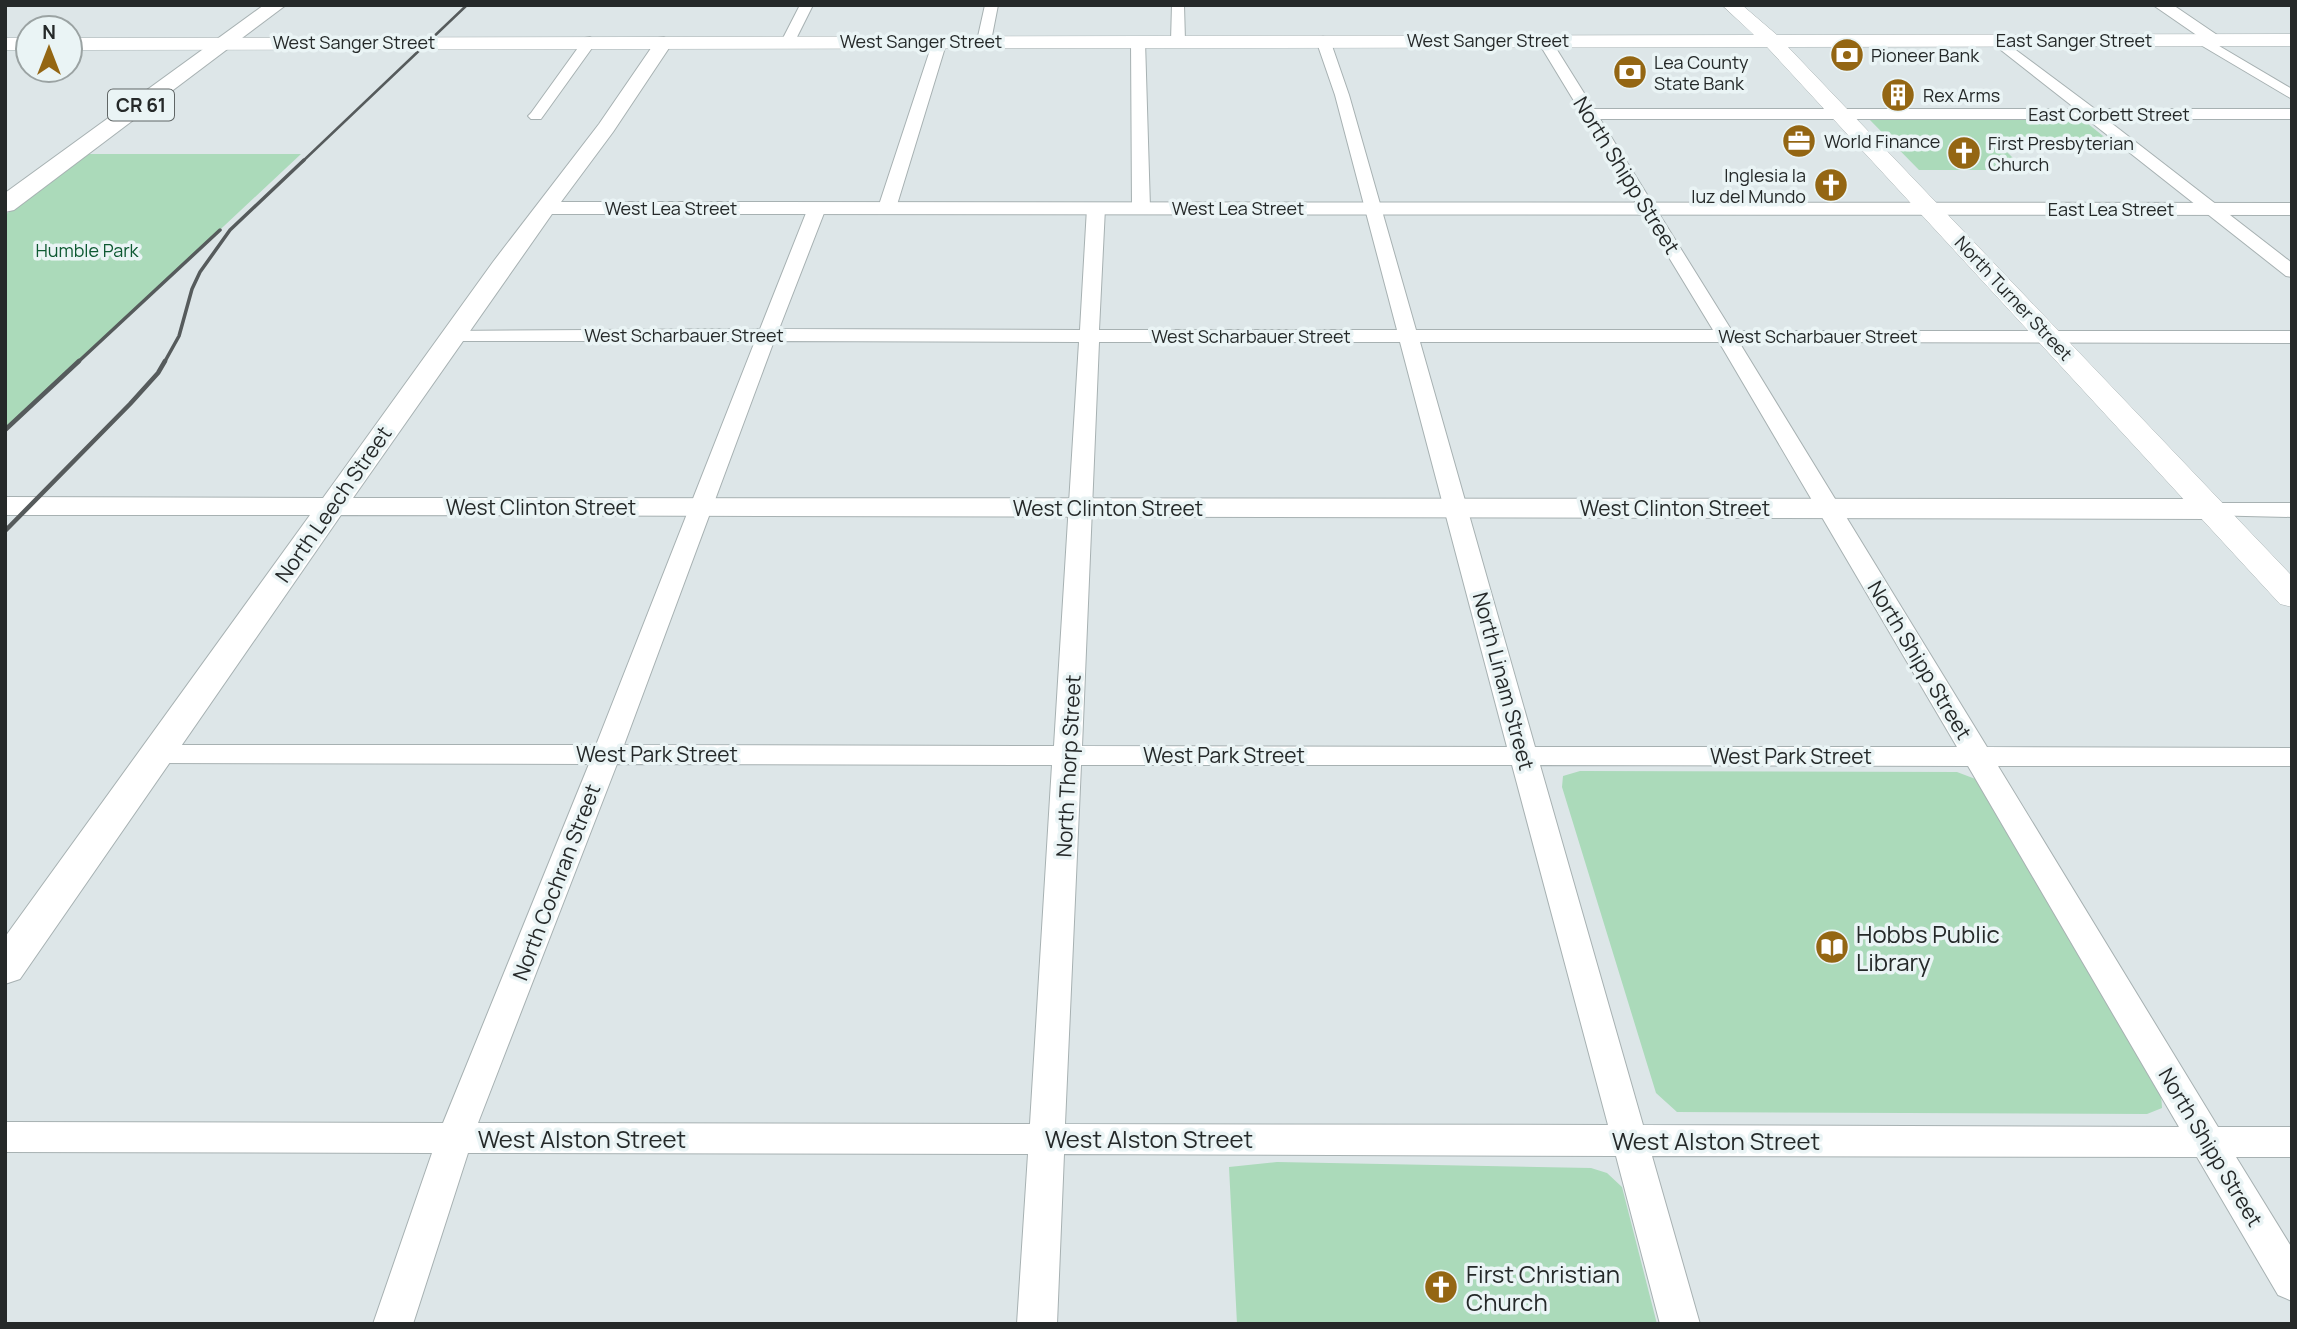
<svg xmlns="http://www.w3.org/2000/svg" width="2297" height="1329" font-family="Manrope,sans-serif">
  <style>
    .green { fill: #abdaba }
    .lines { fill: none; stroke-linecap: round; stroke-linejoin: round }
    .minor-casing { stroke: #a7b1b2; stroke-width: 2 }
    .tertiary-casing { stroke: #a7b1b2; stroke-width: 2 }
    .secondary-casing { stroke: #a7b1b2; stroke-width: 1 }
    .primary-casing { stroke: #a7b1b2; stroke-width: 2 }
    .minor { fill: #fff; fill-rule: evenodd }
    .tertiary { fill: #fff; fill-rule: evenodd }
    .secondary { fill: #fff; fill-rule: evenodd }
    .primary { fill: #fff; fill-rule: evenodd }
    .rail-far2 { stroke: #565b5c; stroke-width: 2.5 }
    .rail-far1 { stroke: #565b5c; stroke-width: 3.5 }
    .rail { stroke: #565b5c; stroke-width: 4.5 }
    .labels { text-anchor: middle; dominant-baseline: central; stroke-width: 7; stroke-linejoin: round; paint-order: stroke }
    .far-street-label { font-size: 18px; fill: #252929; stroke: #eaf4f5 }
    .far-poi-label { font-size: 18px; fill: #252929; stroke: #eaf4f5; text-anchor: start }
    .far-park-label { font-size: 18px; fill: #0e5932; stroke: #eaf4f5 }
    .shield { fill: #eaf4f5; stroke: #606666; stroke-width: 2 }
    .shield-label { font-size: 19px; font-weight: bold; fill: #252929 }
    .street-label { font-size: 21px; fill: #252929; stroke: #eaf4f5 }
    .near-poi-label { font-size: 24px; fill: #252929; stroke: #eaf4f5; text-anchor: start }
    .near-street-label { font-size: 24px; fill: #252929; stroke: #eaf4f5 }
  </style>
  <rect width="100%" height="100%" fill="#dde6e8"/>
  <!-- green -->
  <path class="green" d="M 1869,119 L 2079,120 L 2087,123 L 2113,144 L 1999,144 L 2025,170 L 1919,170 Z
    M 87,154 L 301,154 L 5,431 L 5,215 Z
    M 1580,771 L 1957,772 L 1978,780 L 2161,1093 L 2162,1108 L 2147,1114 L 1677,1112 L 1656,1093 L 1562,787 L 1563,776 Z
    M 1277,1162 L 1591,1168 L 1607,1173 L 1622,1187 L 1657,1324 L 1237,1324 L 1229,1167 Z"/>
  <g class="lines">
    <!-- minor casing -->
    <g class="minor-casing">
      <path id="minor" d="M 800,5 L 813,5 L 793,45 L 783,45 L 781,42 Z
        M 985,5 L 998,5 L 991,41 L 984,45 L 977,41 Z
        M 1172,5 L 1184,5 L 1185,41 L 1178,45 L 1171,41 Z
        M 1323,36 L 1330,40 L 1349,95 L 1416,330 L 1713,330 L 1537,40 L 1539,37 L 1549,37 L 1594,109 L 2076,109 L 1992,43 L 1992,37 L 1997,36 L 2095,109 L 2292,109 L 2292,119 L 2106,119 L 2292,263 L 2292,277 L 2286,276 L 2087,119 L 1600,119 L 1732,331 L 2292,331 L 2292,343 L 1739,342 L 1987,747 L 2292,748 L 2292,766 L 1998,766 L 2218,1127 L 2292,1127 L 2292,1157 L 2236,1157 L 2292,1248 L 2292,1301 L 2278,1295 L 2197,1157 L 1652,1156 L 1700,1324 L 1660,1324 L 1616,1156 L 1064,1154 L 1057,1324 L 1017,1324 L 1028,1154 L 468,1153 L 413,1324 L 373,1324 L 432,1153 L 5,1152 L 5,1122 L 443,1123 L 589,764 L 156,763 L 146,761 L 142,754 L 146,747 L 156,745 L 596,745 L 755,341 L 453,341 L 446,339 L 443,335 L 446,331 L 760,329 L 808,208 L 817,203 L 826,208 L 779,329 L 1080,330 L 1087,208 L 1096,203 L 1105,208 L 1099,330 L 1397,330 L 1335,95 L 1316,40 ZM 774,341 L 1079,342 L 1054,746 L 624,745 ZM 1099,342 L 1400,342 L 1507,747 L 1082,746 ZM 1420,342 L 1719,342 L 1957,747 L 1535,747 ZM 617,764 L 1052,765 L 1030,1124 L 478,1123 ZM 1081,765 L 1512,765 L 1608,1125 L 1065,1124 ZM 1540,765 L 1968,766 L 2179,1127 L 1643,1125 Z
        M 590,37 L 597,41 L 541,119 L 531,119 L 528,116 L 531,113 L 585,38 Z
        M 940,37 L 947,41 L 896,208 L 893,212 L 881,212 L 878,208 L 933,41 Z
        M 1138,37 L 1145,41 L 1150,208 L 1141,213 L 1132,208 L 1131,41 Z
        M 2204,37 L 2292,89 L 2292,99 L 2199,44 L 2197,41 Z
        M 2211,503 L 2292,503 L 2292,517 L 2203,515 L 2199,510 L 2203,505 Z"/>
    </g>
    <!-- tertiary casing -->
    <g class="tertiary-casing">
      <path id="tertiary" d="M 2153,5 L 2173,5 L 2226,41 L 2217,46 L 2211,45 Z
        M 664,37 L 673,42 L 613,132 L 561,202 L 2292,203 L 2292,215 L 552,214 L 353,498 L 2206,499 L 2221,504 L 2226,510 L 2221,516 L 2211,519 L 341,515 L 20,979 L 5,984 L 5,937 L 310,515 L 5,515 L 5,497 L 323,498 L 493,262 L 599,124 L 658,38 Z"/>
    </g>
    <!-- secondary casing -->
    <g class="secondary-casing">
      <path id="secondary" d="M 1722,5 L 1742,5 L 1777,35 L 2292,34 L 2292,46 L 1788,47 L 2292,576 L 2292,607 L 2280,604 L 1767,47 L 70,50 L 70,38 L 1754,35 Z
        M 5,38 L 28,38 L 28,50 L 5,50 Z"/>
    </g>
    <!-- primary casing -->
    <g class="primary-casing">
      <path id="primary" d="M 264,5 L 286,5 L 14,210 L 5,212 L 5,193 Z"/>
    </g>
    <!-- minor -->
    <use href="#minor" class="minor"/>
    <!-- tertiary -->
    <use href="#tertiary" class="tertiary"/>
    <!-- secondary -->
    <use href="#secondary" class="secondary"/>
    <!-- primary -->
    <use href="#primary" class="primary"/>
    <!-- rail-far2 -->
    <path class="rail-far2" d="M 302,162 L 467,5"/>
    <!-- rail-far1 -->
    <path class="rail-far1" d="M 77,363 L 220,230
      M 164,363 L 179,336 L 192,289 L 200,272 L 230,230 L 304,160"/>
    <!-- rail -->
    <path class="rail" d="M 5,430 L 79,361
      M 5,531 L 130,404 L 158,373 L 165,361"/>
  </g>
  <!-- icons -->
  <defs>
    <g id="bank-disc" transform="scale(1.75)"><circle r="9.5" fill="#946613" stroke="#eaf4f5"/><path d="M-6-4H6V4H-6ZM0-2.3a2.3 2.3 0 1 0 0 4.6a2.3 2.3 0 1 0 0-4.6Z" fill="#fff"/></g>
    <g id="building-disc" transform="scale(1.75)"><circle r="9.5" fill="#946613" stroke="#eaf4f5"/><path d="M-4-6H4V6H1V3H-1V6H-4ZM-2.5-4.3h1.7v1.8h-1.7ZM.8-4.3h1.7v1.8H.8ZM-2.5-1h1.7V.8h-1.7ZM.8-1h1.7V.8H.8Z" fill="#fff"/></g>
    <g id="office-disc" transform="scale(1.75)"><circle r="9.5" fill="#946613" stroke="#eaf4f5"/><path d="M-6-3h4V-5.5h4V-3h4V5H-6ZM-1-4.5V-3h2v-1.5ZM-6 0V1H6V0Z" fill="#fff"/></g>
    <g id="church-disc" transform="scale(1.75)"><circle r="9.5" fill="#946613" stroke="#eaf4f5"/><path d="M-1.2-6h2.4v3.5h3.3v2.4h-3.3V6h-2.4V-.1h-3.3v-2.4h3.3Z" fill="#fff"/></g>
    <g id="library-disc" transform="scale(1.75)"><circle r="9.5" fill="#946613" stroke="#eaf4f5"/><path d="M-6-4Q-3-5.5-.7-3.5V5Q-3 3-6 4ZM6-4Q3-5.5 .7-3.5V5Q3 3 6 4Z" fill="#fff"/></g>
  </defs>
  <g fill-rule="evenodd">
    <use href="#bank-disc" x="1847" y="55"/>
    <use href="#bank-disc" x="1630" y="72"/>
    <use href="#building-disc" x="1898" y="95"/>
    <use href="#office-disc" x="1799" y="141"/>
    <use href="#church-disc" x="1964" y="153"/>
    <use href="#church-disc" x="1831" y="185"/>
    <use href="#library-disc" x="1832" y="947"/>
    <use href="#church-disc" x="1441" y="1287"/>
  </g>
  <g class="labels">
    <!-- far-street labels -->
    <g class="far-street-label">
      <text x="1488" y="40">West Sanger Street</text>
      <text x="2074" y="40">East Sanger Street</text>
      <text x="921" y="41">West Sanger Street</text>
      <text x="354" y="42">West Sanger Street</text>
      <text x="2109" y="114">East Corbett Street</text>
      <text x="671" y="208">West Lea Street</text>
      <text x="1238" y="208">West Lea Street</text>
      <text x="2111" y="209">East Lea Street</text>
      <text transform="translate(2014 298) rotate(47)">North Turner Street</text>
      <text x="684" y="335">West Scharbauer Street</text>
      <text x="1251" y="336">West Scharbauer Street</text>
      <text x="1818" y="336">West Scharbauer Street</text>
    </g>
    <!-- far-poi labels -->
    <g class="far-poi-label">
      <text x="1871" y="55">Pioneer Bank</text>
      <text x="1654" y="62">Lea County<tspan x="1654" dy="21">State Bank</tspan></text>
      <text x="1923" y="95">Rex Arms</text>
      <text x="1824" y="141">World Finance</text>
      <text x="1988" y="143">First Presbyterian<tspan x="1988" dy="21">Church</tspan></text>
      <text x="1806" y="175" text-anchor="end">Inglesia la<tspan x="1806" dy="21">luz del Mundo</tspan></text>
    </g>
    <!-- far-park labels -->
    <g class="far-park-label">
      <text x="87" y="250">Humble Park</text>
    </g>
    <!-- shield labels -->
    <rect class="shield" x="108" y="89.5" width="66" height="31" rx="5"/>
    <g class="shield-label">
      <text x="141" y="105">CR 61</text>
    </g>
    <!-- street labels -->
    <g class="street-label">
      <text transform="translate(1627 175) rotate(58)">North Shipp Street</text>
      <text transform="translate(333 504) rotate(-55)">North Leech Street</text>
      <text x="541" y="507">West Clinton Street</text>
      <text x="1108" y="508">West Clinton Street</text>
      <text x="1675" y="508">West Clinton Street</text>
      <text transform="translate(1920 660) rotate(59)">North Shipp Street</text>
      <text transform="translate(1504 681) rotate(75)">North Linam Street</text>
      <text x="657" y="754">West Park Street</text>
      <text x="1224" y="755">West Park Street</text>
      <text x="1791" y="756">West Park Street</text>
      <text transform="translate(1068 766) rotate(-87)">North Thorp Street</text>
      <text transform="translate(556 882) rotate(-69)">North Cochran Street</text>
      <text transform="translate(2211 1147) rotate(59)">North Shipp Street</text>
    </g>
    <!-- near-poi labels -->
    <g class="near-poi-label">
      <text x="1856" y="933">Hobbs Public<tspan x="1856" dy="28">Library</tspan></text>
      <text x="1466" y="1273">First Christian<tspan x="1466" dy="28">Church</tspan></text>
    </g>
    <!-- near-street labels -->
    <g class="near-street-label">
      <text x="582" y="1138">West Alston Street</text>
      <text x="1149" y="1138">West Alston Street</text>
      <text x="1716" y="1140">West Alston Street</text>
    </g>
  </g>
  <!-- border -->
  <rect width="2297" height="1329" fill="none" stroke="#252929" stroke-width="14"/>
  <!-- north arrow -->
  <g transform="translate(49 49)"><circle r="33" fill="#eaf4f5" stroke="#9ba3a3" stroke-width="2"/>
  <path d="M0-5L12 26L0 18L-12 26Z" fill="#946613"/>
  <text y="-10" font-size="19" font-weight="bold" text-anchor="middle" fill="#252929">N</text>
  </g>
</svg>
